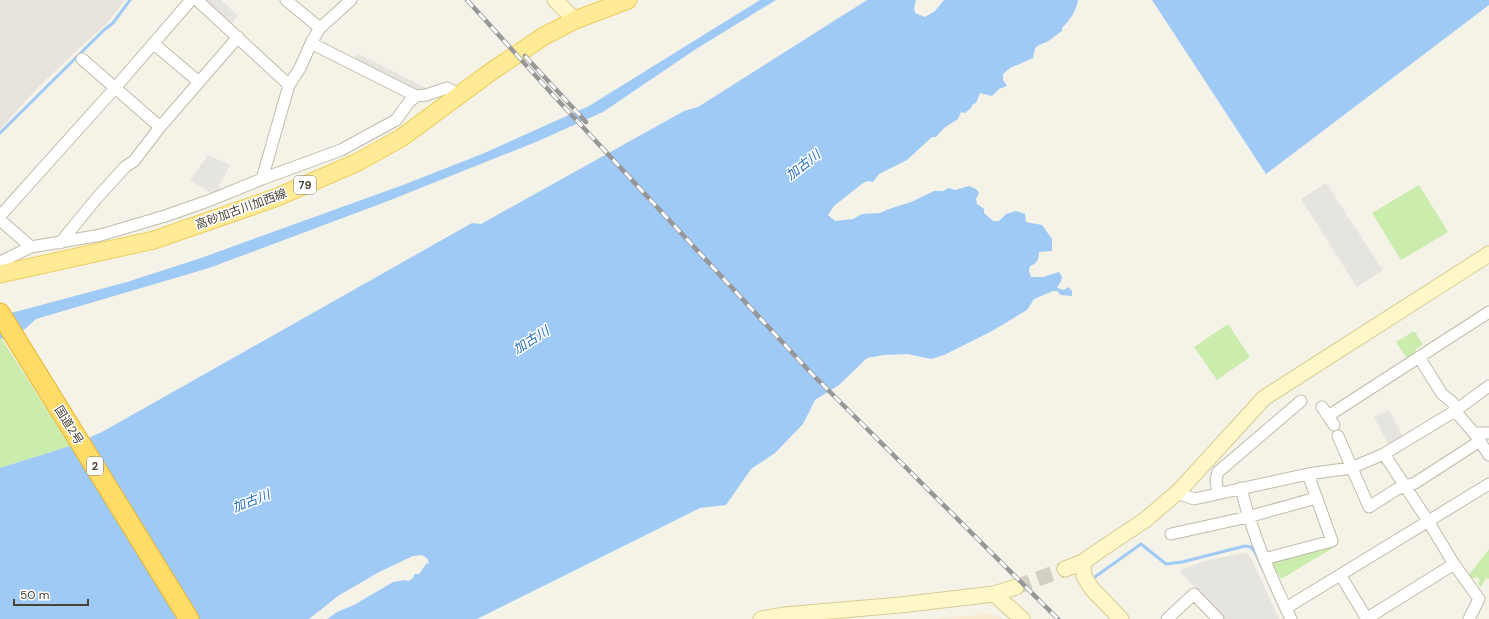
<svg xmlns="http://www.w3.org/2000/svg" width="1489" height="619" font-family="'DM Sans','Noto Sans JP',sans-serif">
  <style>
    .commercial { fill: #f8ebd1 }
    .industrial { fill: #e7e3dc }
    .green { fill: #caecad }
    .parking { fill: #e6e4df }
    .water { fill: #9fcaf6 }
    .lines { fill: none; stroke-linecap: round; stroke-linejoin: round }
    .stream { stroke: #9fcaf6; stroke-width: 3 }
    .secondary-tunnel { stroke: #d3cfc3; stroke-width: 15; stroke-dasharray: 15 8; stroke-linecap: butt }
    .street-casing { stroke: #c1bba9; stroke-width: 13 }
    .secondary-casing { stroke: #d8cc94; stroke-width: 17 }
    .primary-casing { stroke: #eccf5e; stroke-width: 19 }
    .highway-casing { stroke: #e9b52d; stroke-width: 21 }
    .street { stroke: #fff; stroke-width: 11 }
    .secondary { stroke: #fff7c7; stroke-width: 15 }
    .primary { stroke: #ffeb96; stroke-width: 17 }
    .highway { stroke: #ffdb68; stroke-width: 19 }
    .rail-casing { stroke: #979797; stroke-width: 4.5 }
    .rail { stroke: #fff; stroke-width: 3; stroke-dasharray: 9; stroke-linecap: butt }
    .labels { text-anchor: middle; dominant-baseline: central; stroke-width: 3; stroke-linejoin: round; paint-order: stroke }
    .shield { fill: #fff; stroke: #807b72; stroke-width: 1 }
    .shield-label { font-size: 11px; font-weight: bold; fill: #494335 }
    .street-label { font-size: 12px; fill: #494335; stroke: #fff }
    .water-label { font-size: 13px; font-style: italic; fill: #266fbd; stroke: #fff }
  </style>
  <rect width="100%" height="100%" fill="#f5f2e7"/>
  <!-- commercial -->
  <path class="commercial" d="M 983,612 L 1003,619 L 932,619 L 976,615 Z"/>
  <!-- industrial -->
  <path class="industrial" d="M 0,0 L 125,0 L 106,24 L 88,40 L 39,86 L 0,129 Z"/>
  <!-- green -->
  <path class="green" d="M 1419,185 L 1448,232 L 1401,260 L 1372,213 Z
    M 1228,324 L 1250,357 L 1217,380 L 1194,347 Z
    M 1414,331 L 1423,344 L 1415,350 L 1417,353 L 1407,359 L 1396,342 Z
    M 0,338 L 2,339 L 70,446 L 0,468 Z
    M 1332,546 L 1333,548 L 1281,579 L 1278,573 L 1274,573 L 1270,564 Z
    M 1489,549 L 1489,579 L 1486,578 L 1481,587 L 1478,583 L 1480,581 L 1477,577 L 1470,579 L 1468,576 Z"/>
  <!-- parking -->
  <path class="parking" d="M 200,0 L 221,0 L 238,16 L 229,26 Z
    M 357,53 L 428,89 L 422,92 L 413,91 L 353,61 Z
    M 208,155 L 230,165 L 219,186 L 223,193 L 214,195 L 190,180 Z
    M 1326,183 L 1383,270 L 1357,287 L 1301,199 Z
    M 1389,410 L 1403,437 L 1389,445 L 1374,417 Z
    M 1246,553 L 1251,558 L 1279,619 L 1225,619 L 1179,571 L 1204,561 Z"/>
  <!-- water -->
  <path class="water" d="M 760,0 L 776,0 L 696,49 L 603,112 L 536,142 L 388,201 L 209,268 L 36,319 L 25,329 L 2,339 L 0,338 L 0,316 L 127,282 L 201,258 L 403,185 L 482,154 L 589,106 Z
    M 867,0 L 916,0 L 914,8 L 915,13 L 925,17 L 935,11 L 944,0 L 1078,0 C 1077,10 1069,21 1062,28 L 1062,31 L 1047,42 L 1039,45 L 1035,48 L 1033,58 L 1010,68 L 1003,74 L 1003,80 L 1007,86 L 999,89 L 992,96 L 980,93 L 976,103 L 973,104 L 971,108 L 965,113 L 961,112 L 958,119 L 944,128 L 936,137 L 932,137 L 907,160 L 879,174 L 873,182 L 868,181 L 863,183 L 834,206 L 828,215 L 835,221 L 853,219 L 862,214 L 880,213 L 889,209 L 911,202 L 934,191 L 943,191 L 949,188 L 955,190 L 969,186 L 976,189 L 979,193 L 976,199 L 977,204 L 984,209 L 984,213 L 993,221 L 999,221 L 1006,214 L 1016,211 L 1025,214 L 1026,222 L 1042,225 L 1052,239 L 1052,251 L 1039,252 C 1039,259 1037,264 1030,266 L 1029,271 L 1031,277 L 1043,277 L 1059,272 L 1062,277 L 1061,281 L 1057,288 L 1064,290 L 1068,287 L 1072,291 L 1072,296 L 1061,295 L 1057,291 L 1053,291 L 1034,299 L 1027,310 L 992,331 L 944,355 L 931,359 L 908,354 L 884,355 L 867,358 L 839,385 L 815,400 L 803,424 L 775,453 L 751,469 L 726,505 L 700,508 L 477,619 L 327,619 L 337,612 L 354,605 L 393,582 L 405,580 L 408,581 L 412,579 L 415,574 L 419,574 L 426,564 L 429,563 L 427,558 L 422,555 L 413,556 L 379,572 L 338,596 L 309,619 L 0,619 L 0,468 L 70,446 L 102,432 L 472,223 L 481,224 L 684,111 L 698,107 Z
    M 1152,0 L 1489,0 L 1489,5 L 1266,174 Z"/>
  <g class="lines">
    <!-- stream -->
    <path class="stream" d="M 0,133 L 104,30 L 113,23 L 130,0
      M 1092,579 L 1141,544 L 1166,564 L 1182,562 L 1245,546 L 1251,547 L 1255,552 L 1262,567"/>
    <!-- secondary-tunnel -->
    <path class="secondary-tunnel" d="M 1016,587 L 1065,569"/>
    <!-- street casing -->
    <g class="street-casing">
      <path id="street" d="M 197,0 L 289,85
        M 320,28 L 351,0
        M 154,44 L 199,82
        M 82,59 L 160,127
        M 416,96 L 426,95 L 447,88 L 451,90 L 456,98
        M 262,179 L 289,85 L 300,68 L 312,41 L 320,28 L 286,0
        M 0,216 L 115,88 L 191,0
        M 0,220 L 31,247 L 101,235 L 165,216 L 208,201 L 262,179 L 341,150 L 396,120 L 409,102 L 416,96 L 311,43
        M 60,243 L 96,199 L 125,167 L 134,161 L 160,127 L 238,37
        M 0,262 L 31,247
        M 1419,357 L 1442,394 L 1452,402 L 1457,409
        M 1322,407 L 1334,425
        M 1455,411 L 1474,433 L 1489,455
        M 1328,416 L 1489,312
        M 1474,433 L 1489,433
        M 1338,436 L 1369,507 L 1397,489 L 1415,483 L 1480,441
        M 1384,454 L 1428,521 L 1454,564 L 1479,599 L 1469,619
        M 1241,488 C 1252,534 1271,577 1291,619
        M 1179,491 L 1183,495 L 1194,499 L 1308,474 L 1351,468 L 1384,454 L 1455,411 L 1489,386
        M 1218,493 L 1216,480 L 1218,472 L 1301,401
        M 1171,534 L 1248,517 L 1316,498
        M 1264,559 L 1332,541 L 1308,474
        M 1341,576 L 1367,619
        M 1286,608 L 1489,484
        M 1167,619 L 1194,594 L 1218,619
        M 1366,619 L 1454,564"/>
    </g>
    <!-- secondary casing -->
    <g class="secondary-casing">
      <path id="secondary" d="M 555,0 L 575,20
        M 1083,562 L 1084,576 L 1092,589 L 1121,619
        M 1065,569 L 1083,562 L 1100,550 L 1145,520 L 1179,491 L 1264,398 L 1489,254
        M 994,594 L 1022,619
        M 761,619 L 784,615 L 900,605 L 994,594 L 1016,587"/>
    </g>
    <!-- primary casing -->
    <g class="primary-casing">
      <path id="primary" d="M 0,274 L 154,240 L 275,198 L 358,162 L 401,138 L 492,71 L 544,36 L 575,20 L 628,0"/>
    </g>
    <!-- highway casing -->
    <g class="highway-casing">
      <path id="highway" d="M 0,313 L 189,619"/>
    </g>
    <!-- street -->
    <use href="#street" class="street"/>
    <!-- secondary -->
    <use href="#secondary" class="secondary"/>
    <!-- primary -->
    <use href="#primary" class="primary"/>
    <!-- highway -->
    <use href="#highway" class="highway"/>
    <!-- rail casing -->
    <g class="rail-casing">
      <path id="rail" d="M 467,0 L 554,96 L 811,373 L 1058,619
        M 525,56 L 586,122"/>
    </g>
    <!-- rail -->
    <use href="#rail" class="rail"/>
  </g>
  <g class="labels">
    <!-- shield labels -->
    <g class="shield">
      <rect x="294" y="176" width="22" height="18" rx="3"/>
      <rect x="87" y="457" width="16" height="18" rx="3"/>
    </g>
    <g class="shield-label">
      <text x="305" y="185">79</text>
      <text x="95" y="466">2</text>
    </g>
    <!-- street labels -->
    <g class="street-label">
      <text transform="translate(241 209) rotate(-20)">高砂加古川加西線</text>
      <text transform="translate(69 425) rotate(58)">国道2号</text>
    </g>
    <!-- water labels -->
    <g class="water-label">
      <text transform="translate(803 165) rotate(-38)">加古川</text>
      <text transform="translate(531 340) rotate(-32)">加古川</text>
      <text transform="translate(251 501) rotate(-21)">加古川</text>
    </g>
  </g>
  <!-- scale -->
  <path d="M14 599v6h74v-6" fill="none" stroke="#494335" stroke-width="2"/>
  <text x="20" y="599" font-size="12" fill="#494335" stroke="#ffffff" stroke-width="3" paint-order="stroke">50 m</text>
</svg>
